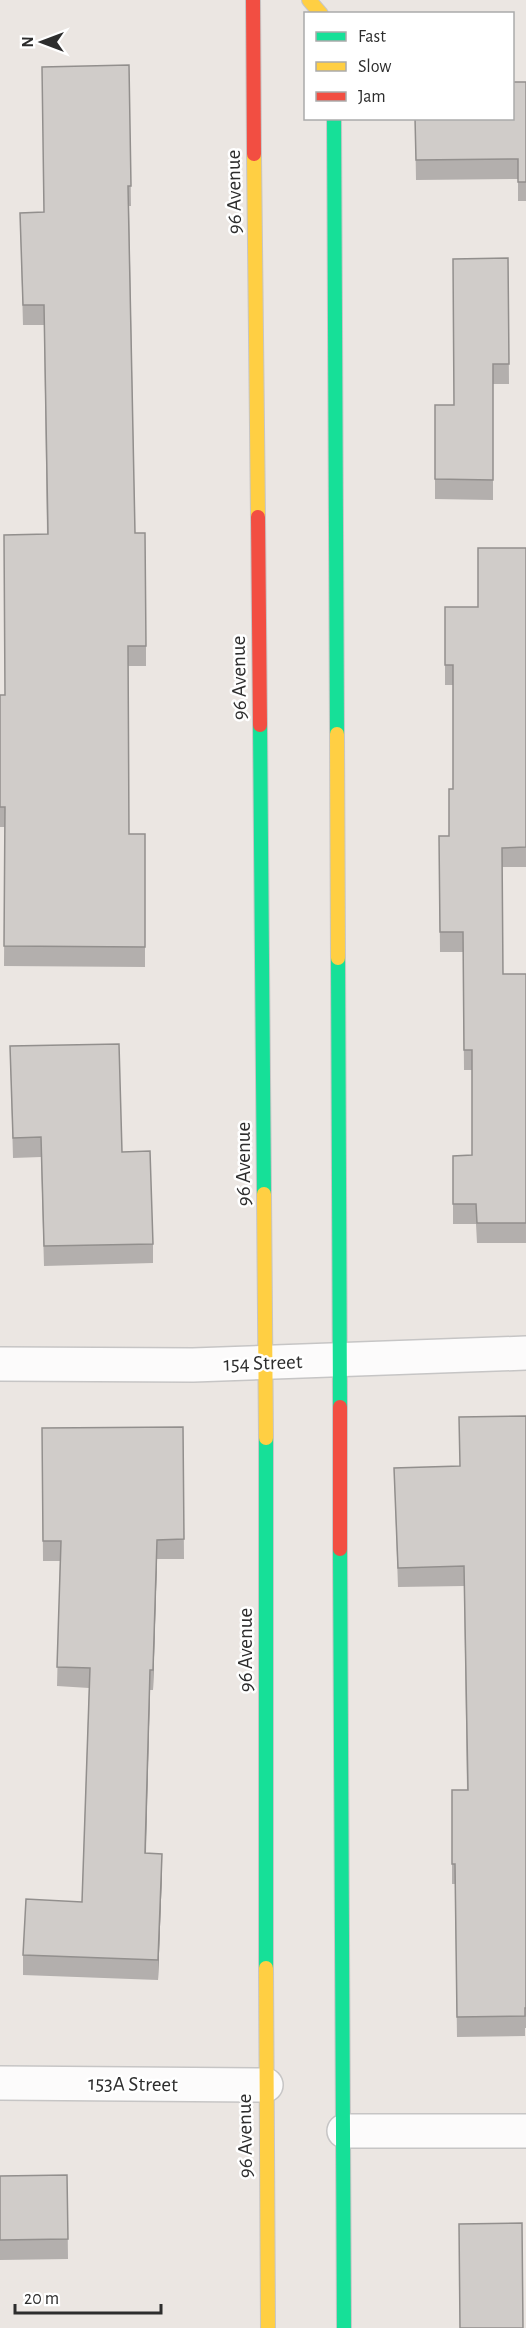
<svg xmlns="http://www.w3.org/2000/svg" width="526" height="2328" font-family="'Alegreya Sans',sans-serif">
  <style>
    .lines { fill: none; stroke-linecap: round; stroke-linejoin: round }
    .street-casing { stroke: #c6c5c5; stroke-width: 36 }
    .fast-casing { stroke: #c6c5c5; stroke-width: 16 }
    .slow-casing { stroke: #c6c5c5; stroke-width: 16 }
    .jam-casing { stroke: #c6c5c5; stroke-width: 16 }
    .street { stroke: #fcfbfb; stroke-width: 33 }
    .fast { stroke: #16e098; stroke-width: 14 }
    .slow { stroke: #ffcf43; stroke-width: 14 }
    .jam { stroke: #f24e42; stroke-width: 14 }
    .wall { fill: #b3afad }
    .shaded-wall { fill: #928f8d }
    .building { fill: #d0ccc9; stroke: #928f8d; stroke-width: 1.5 }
    .labels { text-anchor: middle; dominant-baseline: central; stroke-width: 5; stroke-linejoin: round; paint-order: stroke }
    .street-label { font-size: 21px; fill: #2d2d2d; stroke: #fff }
  </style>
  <rect width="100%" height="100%" fill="#ebe6e2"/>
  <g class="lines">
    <!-- street casing -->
    <g class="street-casing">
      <path id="street" d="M 0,1364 L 193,1365 L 526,1353
        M 0,2083 L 266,2085
        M 344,2131 L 526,2131"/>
    </g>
    <!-- fast casing -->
    <g class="fast-casing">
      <path id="fast" d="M 334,118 L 337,734
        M 260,725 L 264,1194
        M 338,958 L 340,1407
        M 266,1438 L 266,1968
        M 340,1549 L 344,2328"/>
    </g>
    <!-- slow casing -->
    <g class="slow-casing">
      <path id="slow" d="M 309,0 L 321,14
        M 254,154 L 258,517
        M 337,734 L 338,958
        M 264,1194 L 266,1438
        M 266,1968 L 268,2328"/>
    </g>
    <!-- jam casing -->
    <g class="jam-casing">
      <path id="jam" d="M 253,0 L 254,154
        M 258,517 L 260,725
        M 340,1407 L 340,1549"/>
    </g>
    <!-- street -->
    <use href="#street" class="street"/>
    <!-- fast -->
    <use href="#fast" class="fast"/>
    <!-- slow -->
    <use href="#slow" class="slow"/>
    <!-- jam -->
    <use href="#jam" class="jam"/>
  </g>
  <!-- wall -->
  <path class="wall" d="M 129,65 L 131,206 L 129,206 L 135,533 L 146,646 L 146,666 L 128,666 L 129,834 L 145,834 L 145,967 L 4,966 L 5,827 L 0,827 L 0,695 L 5,695 L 47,534 L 44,325 L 23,325 L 20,213 L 44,212 Z
    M 526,82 L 526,201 L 518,201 L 518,179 L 416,180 L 415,118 Z
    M 508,258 L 509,384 L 493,384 L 493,500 L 435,499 L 435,405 L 454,405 Z
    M 526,548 L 526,867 L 502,867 L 503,974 L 526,974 L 526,1243 L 477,1243 L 476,1224 L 453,1224 L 453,1156 L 472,1155 L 472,1070 L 464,1070 L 463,952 L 440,952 L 439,836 L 449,836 L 453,789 L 453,685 L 445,685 L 445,607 L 478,607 Z
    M 10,1046 L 122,1152 L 153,1244 L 153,1263 L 44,1266 L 41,1157 L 13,1158 Z
    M 526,1416 L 526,2028 L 525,2028 L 525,2036 L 457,2037 L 455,1884 L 452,1884 L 452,1790 L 467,1790 L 464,1586 L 398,1587 L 394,1468 L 459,1466 Z
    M 183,1427 L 184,1559 L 157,1559 L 153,1690 L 150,1690 L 146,1853 L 162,1873 L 158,1980 L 23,1975 L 23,1955 L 82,1902 L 89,1688 L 57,1686 L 60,1561 L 43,1561 L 42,1428 Z
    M 67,2175 L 68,2259 L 0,2260 L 0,2176 Z"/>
  <!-- shaded-wall -->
  <path class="shaded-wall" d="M 157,1540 L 157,1559 L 153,1690 L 153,1670 Z
    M 150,1670 L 150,1690 L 145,1873 L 145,1853 Z
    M 162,1854 L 162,1873 L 158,1980 L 158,1960 Z"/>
  <!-- building -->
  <path class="building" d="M 129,65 L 131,186 L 128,186 L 135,533 L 145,533 L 146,646 L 128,646 L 129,834 L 145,834 L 145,947 L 4,946 L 5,807 L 0,807 L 0,695 L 5,695 L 4,535 L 48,534 L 44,305 L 23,305 L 20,213 L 44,212 L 42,67 Z
    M 513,82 L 526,82 L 526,182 L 518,182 L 518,159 L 416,160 L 415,118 L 513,118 Z
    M 508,258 L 509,364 L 493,364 L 493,480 L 435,479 L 435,405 L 454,405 L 453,259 Z
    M 478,548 L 526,548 L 526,847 L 502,848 L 503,974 L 526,974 L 526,1223 L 477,1223 L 476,1204 L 453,1204 L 453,1156 L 472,1155 L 472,1050 L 464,1050 L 463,932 L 440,932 L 439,836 L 449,836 L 449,789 L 453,789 L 453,665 L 445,665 L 445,607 L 478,607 Z
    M 119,1044 L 122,1152 L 150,1151 L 153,1244 L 44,1246 L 41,1137 L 13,1138 L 10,1046 Z
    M 526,1416 L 526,2008 L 525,2008 L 525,2016 L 457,2017 L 455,1864 L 452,1864 L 452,1790 L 468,1790 L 464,1566 L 398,1568 L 394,1468 L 460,1466 L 459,1417 Z
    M 183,1427 L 184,1539 L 157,1540 L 153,1670 L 150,1670 L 145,1853 L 162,1854 L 158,1960 L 23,1955 L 26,1899 L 82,1902 L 90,1668 L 57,1667 L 61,1541 L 43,1541 L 42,1428 Z
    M 67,2175 L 68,2239 L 0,2240 L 0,2176 Z
    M 522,2223 L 523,2328 L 460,2328 L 459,2224 Z"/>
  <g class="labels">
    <!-- street labels -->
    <g class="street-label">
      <text transform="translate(234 192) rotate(-91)">96 Avenue</text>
      <text transform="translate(239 678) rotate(-91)">96 Avenue</text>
      <text transform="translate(243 1164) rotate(-90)">96 Avenue</text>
      <text transform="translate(263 1363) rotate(-2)">154 Street</text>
      <text transform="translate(245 1650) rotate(-90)">96 Avenue</text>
      <text transform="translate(133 2084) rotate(1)">153A Street</text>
      <text transform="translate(245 2136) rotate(-91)">96 Avenue</text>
    </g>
  </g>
  <!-- legend -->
  <rect x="304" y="12" width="210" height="108" fill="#ffffff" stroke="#ababab" stroke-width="1.5"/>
  <rect x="316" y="32" width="30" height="9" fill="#16e098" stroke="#ababab" stroke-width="1.5"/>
  <text x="358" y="42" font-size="18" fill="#2d2d2d">Fast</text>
  <rect x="316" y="62" width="30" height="9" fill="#ffcf43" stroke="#ababab" stroke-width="1.5"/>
  <text x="358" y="72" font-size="18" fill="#2d2d2d">Slow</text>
  <rect x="316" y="92" width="30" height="9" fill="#f24e42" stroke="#ababab" stroke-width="1.5"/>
  <text x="358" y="102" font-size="18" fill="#2d2d2d">Jam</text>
  <!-- north arrow -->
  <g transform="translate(42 42) rotate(270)" stroke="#ffffff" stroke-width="4.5" paint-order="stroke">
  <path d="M0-4.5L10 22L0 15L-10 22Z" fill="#2d2d2d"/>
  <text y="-9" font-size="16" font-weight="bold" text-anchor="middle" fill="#2d2d2d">N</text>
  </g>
  <!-- scale -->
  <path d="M15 2304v9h146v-9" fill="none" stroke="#2d2d2d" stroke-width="3"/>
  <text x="24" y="2304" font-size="18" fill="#2d2d2d" stroke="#ffffff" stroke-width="4.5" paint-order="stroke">20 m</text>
</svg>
